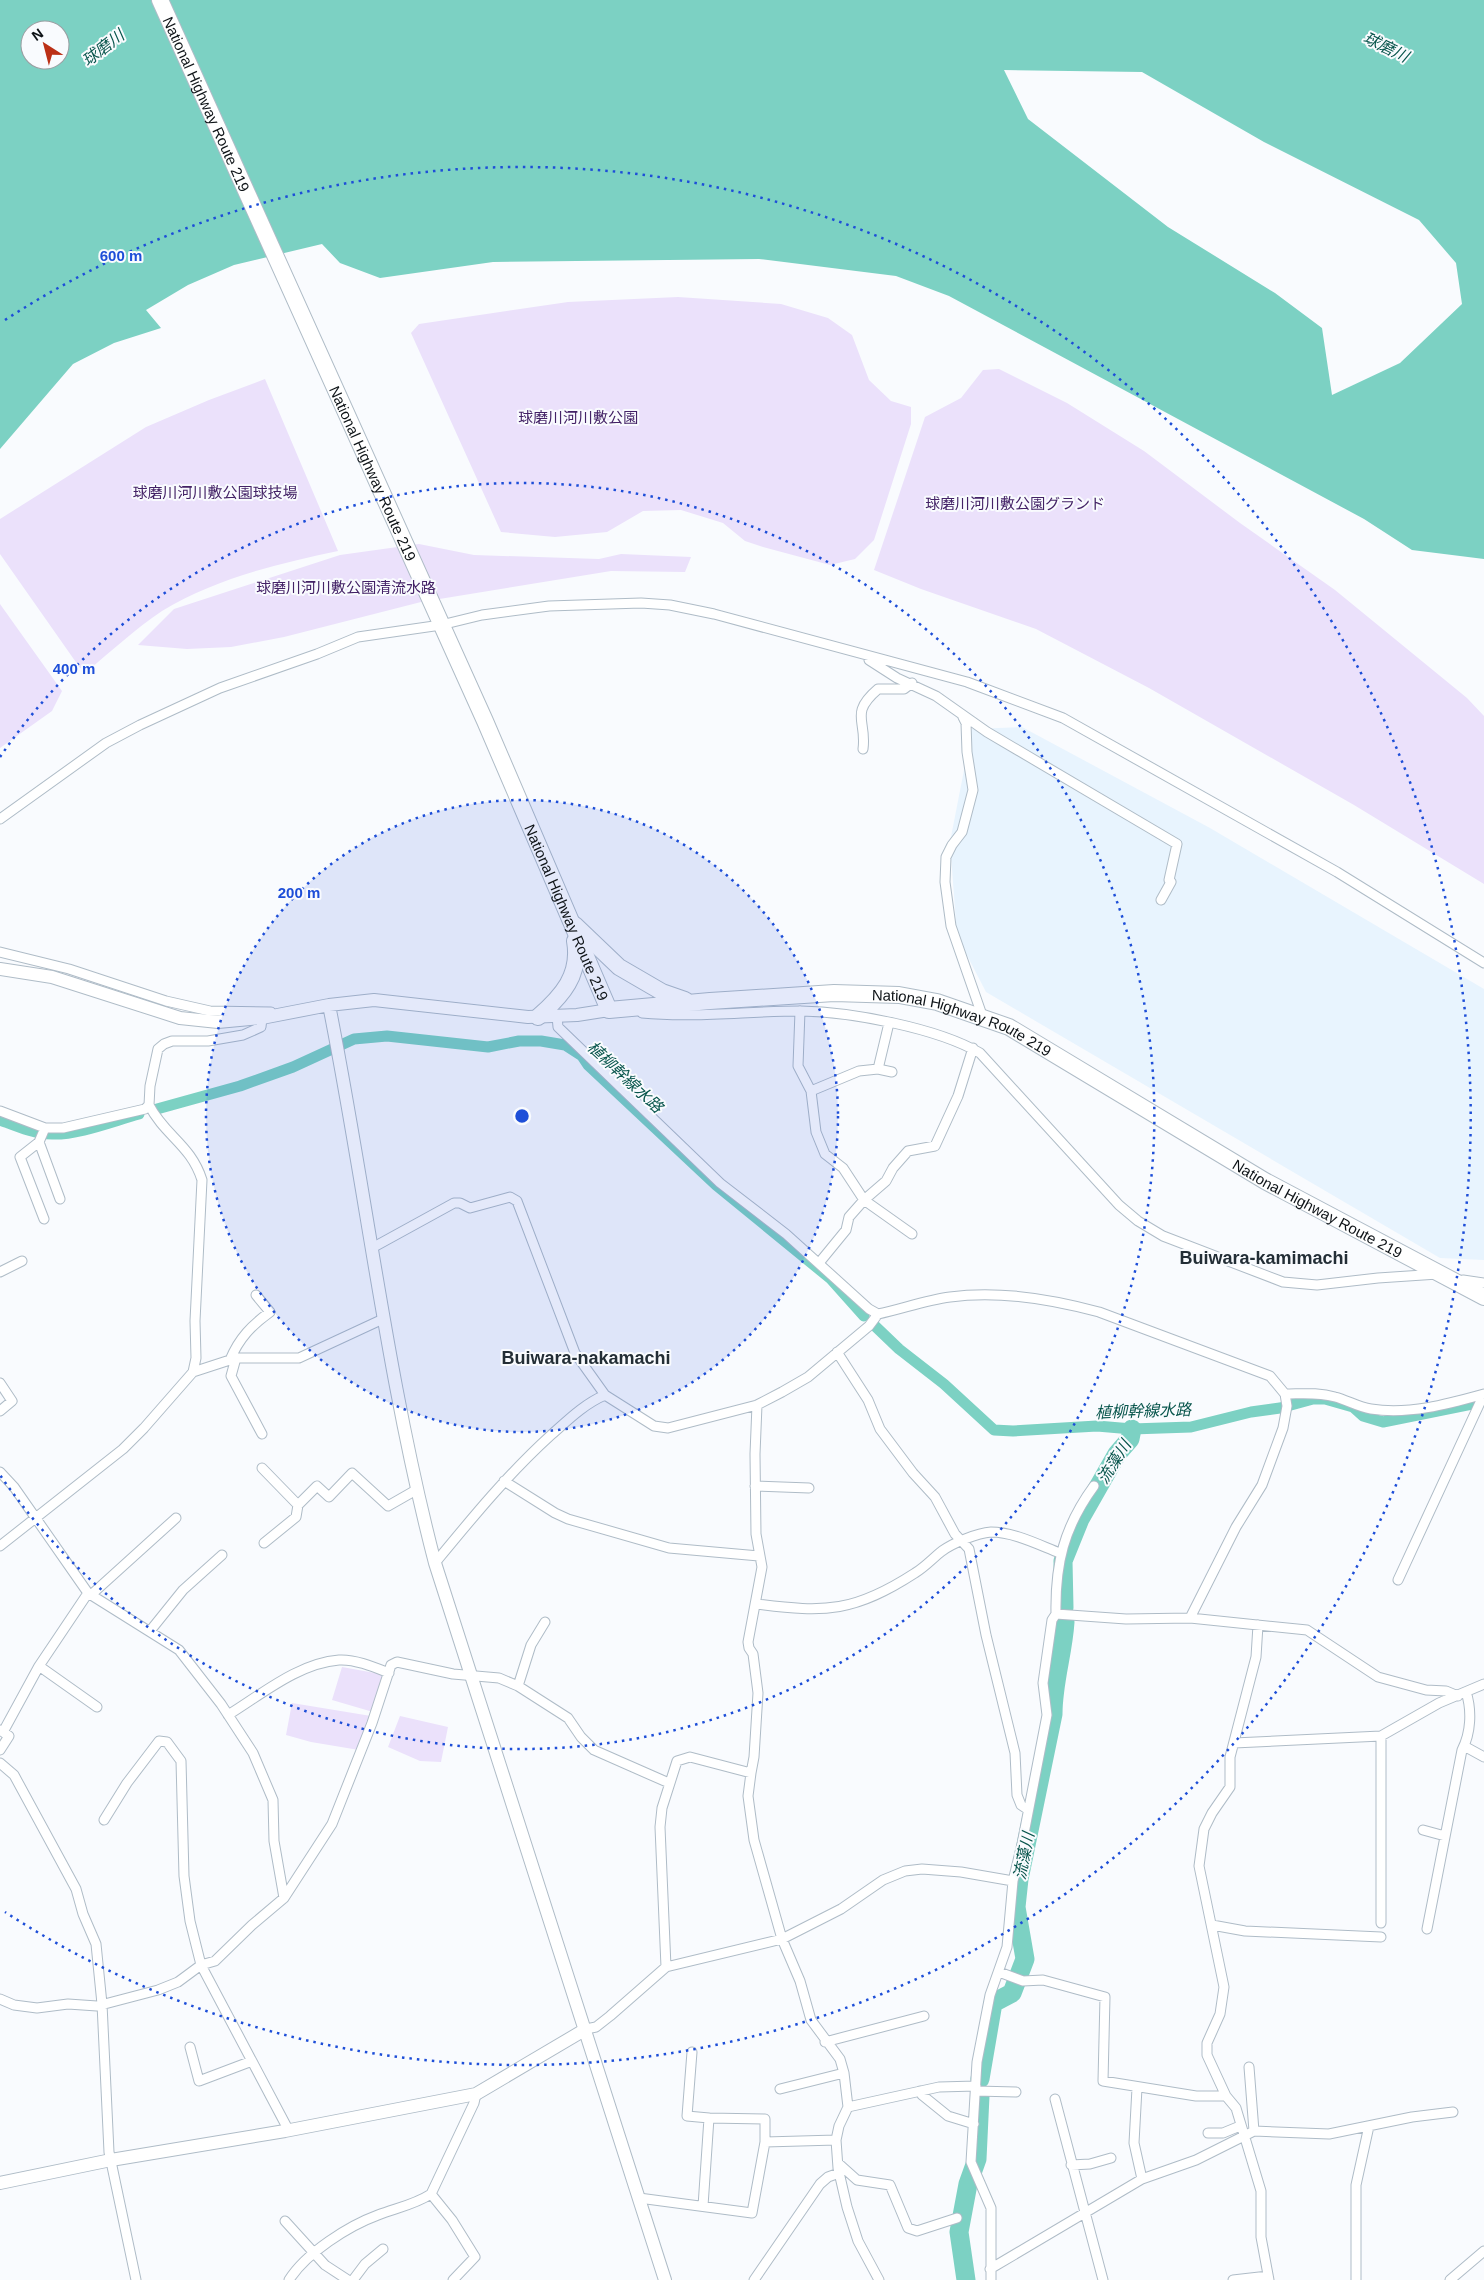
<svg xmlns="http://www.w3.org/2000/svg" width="1484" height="2280" font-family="Helvetica,'Noto Sans JP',sans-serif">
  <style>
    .built { fill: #e8f4fe }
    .green { fill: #ebe1fb }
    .water { fill: #7cd1c3; fill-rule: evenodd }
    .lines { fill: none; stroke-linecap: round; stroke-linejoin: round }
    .canal { stroke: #7cd1c3; stroke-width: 11 }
    .river { stroke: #7cd1c3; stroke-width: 19 }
    .street-casing { stroke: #afbcc7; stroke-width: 11 }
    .secondary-casing { stroke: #afbcc7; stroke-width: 14 }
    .highway-casing { stroke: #afbcc7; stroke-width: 18 }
    .street { stroke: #fff; stroke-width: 9 }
    .secondary { stroke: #fff; stroke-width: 12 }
    .highway { stroke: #fff; stroke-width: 16 }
    .ring { fill: none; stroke: #1d4ed8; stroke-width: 2.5; stroke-dasharray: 2.5 5 }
    .labels { text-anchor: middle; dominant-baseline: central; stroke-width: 4; stroke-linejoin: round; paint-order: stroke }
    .street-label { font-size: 15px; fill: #0e1317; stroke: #f9fbfe }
    .park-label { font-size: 15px; fill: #432266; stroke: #f9fbfe }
    .water-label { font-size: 16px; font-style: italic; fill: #08554c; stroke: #f9fbfe }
    .quarter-label { font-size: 18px; font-weight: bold; fill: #232e36; stroke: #f9fbfe }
    .centre { fill: #1d4ed8; stroke: #f9fbfe; stroke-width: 2.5 }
    .ring-label { font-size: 15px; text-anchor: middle; font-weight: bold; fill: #1d4ed8; stroke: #f9fbfe; stroke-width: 4; stroke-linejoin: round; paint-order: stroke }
  </style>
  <rect width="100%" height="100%" fill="#f9fbfe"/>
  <!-- built -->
  <path class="built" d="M 1022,727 L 1210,828 L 1484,989 L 1484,1260 L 1440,1258 L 986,992 L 957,936 L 950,842 L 972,729 Z"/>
  <!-- green -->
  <path class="green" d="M 678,297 L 781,304 L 828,318 L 852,335 L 869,380 L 891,401 L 911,407 L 911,424 L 874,540 L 855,559 L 830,565 L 763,547 L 745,541 L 723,523 L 681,510 L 643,511 L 607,532 L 555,537 L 501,532 L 411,333 L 419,324 L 568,302 Z
    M 999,369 L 1067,403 L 1144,451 L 1240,523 L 1335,590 L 1467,698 L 1484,716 L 1484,884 L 1354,805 L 1149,688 L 1036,629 L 921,589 L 874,570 L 925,417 L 961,398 L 983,370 Z
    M 265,379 L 338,551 C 277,564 216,578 162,611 C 136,628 112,651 87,671 L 80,668 L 0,554 L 0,519 L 146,427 L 209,400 Z
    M 419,544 L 474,555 L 599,559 L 621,554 L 691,557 L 685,572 L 611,571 L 421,602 L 284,637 L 231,647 L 187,649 L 138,645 L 174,609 L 340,555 Z
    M 0,604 L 62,691 L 52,711 L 0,748 Z
    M 342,1667 L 386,1675 L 373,1712 L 332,1700 Z
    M 292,1703 L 371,1716 L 359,1750 L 311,1742 L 286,1735 Z
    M 400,1716 L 448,1727 L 441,1762 L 420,1761 L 388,1747 Z"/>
  <!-- water -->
  <path class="water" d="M 0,0 L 1484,0 L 1484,559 L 1412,550 L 1364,519 L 949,296 L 896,276 L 759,259 L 493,262 L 380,278 L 340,263 L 322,244 L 234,265 L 188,285 L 146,310 L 161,328 L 114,343 L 73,364 L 0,449 ZM 30,30 L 60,30 L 60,60 L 30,60 ZM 1004,70 L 1142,72 L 1264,142 L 1419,220 L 1456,263 L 1462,304 L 1400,363 L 1332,395 L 1322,328 L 1275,293 L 1168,227 L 1028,119 Z"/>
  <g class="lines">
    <!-- canal -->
    <path class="canal" d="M 157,1109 L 240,1086 L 293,1067 L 354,1039 L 387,1036 L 488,1047 L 519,1041 L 541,1041 L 565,1045 L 582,1056 L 588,1065 L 716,1185 L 831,1279 L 864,1316
      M 0,1120 C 16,1126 34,1134 52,1134 C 78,1135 113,1121 139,1114
      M 875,1326 L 899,1349 L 944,1384 L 994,1430 L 1013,1431 L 1097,1426 L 1132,1429 L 1191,1427 L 1251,1412 L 1280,1408 L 1313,1399 L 1325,1399 L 1353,1407 L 1363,1416 L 1383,1422 L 1472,1404"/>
    <!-- river -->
    <path class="river" d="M 1064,1608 L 1063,1561 L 1080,1519 L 1117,1454 L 1130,1439 L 1132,1429
      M 980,2079 L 993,2003 L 1012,1993 L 1025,1959 L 1016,1907 L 1019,1879 L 1053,1714 C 1053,1682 1063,1654 1065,1622
      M 966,2280 L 959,2232 L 968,2184 L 977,2159 L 980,2096"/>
    <!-- street casing -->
    <g class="street-casing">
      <path id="street" d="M 869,660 L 897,678 L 936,696 L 987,732 L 1177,844 L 1169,880 L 1171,882 L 1161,900
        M 963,717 L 966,723 L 967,752 L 973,790 L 962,832 L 952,845 L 946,857 L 945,882 L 951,926 L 983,1018
        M 863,749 C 867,720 849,714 878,689 L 904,689 L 912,683
        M 0,819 L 106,743 L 140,725 L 220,688 L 317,654 L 358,637 L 441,625 L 482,615 L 549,606 L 641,603 L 670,605 L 714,614 L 967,682 L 1063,718 L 1337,872 L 1484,963
        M 0,952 L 69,969 L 166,1001 L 210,1011 L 271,1012
        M 800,1011 L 798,1066 L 811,1091 L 816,1132 L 825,1154 L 843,1168 L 864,1200 L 912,1234
        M 642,1013 C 694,1018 748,1011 801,1011 C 852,1012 937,1028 980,1053 L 1119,1205 L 1138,1221 L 1163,1236 L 1283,1282 L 1317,1285 L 1378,1278 L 1438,1274
        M 557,1016 L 558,1027 L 720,1183 L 786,1234 L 869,1309 L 878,1314 C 902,1309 926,1300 950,1297 C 999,1290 1051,1299 1099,1312 L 1270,1376 L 1285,1394 L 1287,1406 L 1283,1428 L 1262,1485 L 1236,1527 L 1190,1618
        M 889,1023 L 878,1069 L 892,1072
        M 811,1091 L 859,1071 L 878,1069
        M 0,1111 L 45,1128 L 63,1128 L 145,1109 L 149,1105 L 150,1086 L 158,1049 L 164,1044 L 172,1041 L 208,1041 L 243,1035 L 261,1027 L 262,1018
        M 39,1142 L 60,1199
        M 44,1219 L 20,1157 L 39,1142 L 45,1128
        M 372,1248 L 454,1203 L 460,1203 L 470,1208 L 510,1197 L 517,1201 L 575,1353 L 605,1395 L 654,1426 L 668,1428 L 757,1405 L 782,1392 L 808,1377 L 869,1326 L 878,1314
        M 819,1263 L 846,1230 L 849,1217 L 864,1200 L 886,1181 L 893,1168 L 908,1151 L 935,1146 L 958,1096 L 973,1048
        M 0,1272 L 22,1261
        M 1463,1280 L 1484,1283
        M 837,1352 L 868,1400 L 880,1429 L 913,1473 L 935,1497 L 955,1534 L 969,1549 L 986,1635 L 1015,1753 L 1017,1795 L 1021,1805 L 1027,1809
        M 236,1358 L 231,1376 L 262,1434
        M 230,1360 C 239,1338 252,1325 270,1312 L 256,1295
        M 193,1372 L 236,1358 L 299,1358 L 383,1319
        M 0,1383 L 12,1401 L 0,1411
        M 1285,1394 C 1301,1394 1318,1392 1335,1397 C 1347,1400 1358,1407 1371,1409 C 1409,1415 1448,1404 1484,1394
        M 262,1468 L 298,1505 L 317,1486 L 329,1497 L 352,1473 L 388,1506 L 416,1490
        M 0,1472 L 14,1487 L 88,1593 L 179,1650 L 221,1704 L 253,1753 L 273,1800 L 274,1841 L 284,1898
        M 504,1481 L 555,1513 L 568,1519 L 669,1548 L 759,1556
        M 755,1486 L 809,1488
        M 264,1543 L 296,1517 L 298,1505
        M 0,1546 L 123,1449 L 144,1428 L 193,1372 L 196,1358 L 195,1321 L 202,1180 C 191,1145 165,1136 149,1105
        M 435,1563 C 472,1518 508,1474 551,1435 C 568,1420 584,1404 605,1395
        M 1398,1580 L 1484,1394
        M 92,1594 L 176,1518
        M 757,1604 C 826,1613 855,1612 915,1573 C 925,1567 933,1558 942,1551 C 953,1543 977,1533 991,1532 C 1014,1532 1039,1545 1060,1553
        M 1056,1614 C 1055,1564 1064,1527 1094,1486
        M 1258,1625 L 1256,1657 L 1230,1757 L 1230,1787 L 1212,1813 L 1204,1829 L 1199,1866 L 1224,1987 L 1220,2014 L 1207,2043 L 1207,2055 L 1226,2096 L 1236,2108 L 1261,2191 L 1261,2237 L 1269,2280
        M 150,1631 L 183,1590 L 222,1555
        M 39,1666 L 97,1707
        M 518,1686 L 531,1645 L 545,1622
        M 228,1715 C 262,1694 299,1663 339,1660 C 355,1659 374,1667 389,1673
        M 0,1730 L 9,1736 L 0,1750
        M 3,1732 L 39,1666 L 88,1593
        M 1381,1736 L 1381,1923
        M 1234,1743 L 1381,1736 L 1439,1703 L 1484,1684
        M 1464,1746 L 1484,1757
        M 0,1763 L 14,1775 L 76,1889 L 83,1914 L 96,1944 L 102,2004 L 109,2152 L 136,2280
        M 751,1773 L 748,1796 L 754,1840 L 782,1939 L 800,1981 L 811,2020 L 840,2059 L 844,2073 L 848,2107 L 839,2126 L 836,2140 L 838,2168 L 847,2207 L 858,2241 L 879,2280
        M 104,1820 L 127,1783 L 159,1741 L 167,1742 L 181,1761 L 184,1876 L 190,1921 L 201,1965 L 289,2131
        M 1423,1830 L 1445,1836
        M 1212,1925 L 1245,1931 L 1381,1937
        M 1427,1929 L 1462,1750 C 1471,1733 1472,1710 1466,1692
        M 666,1967 L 660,1827 L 662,1808 L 677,1761 L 690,1757 L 751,1773 L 754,1757 L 758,1693 L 753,1654 L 749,1648 L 748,1642 L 762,1567 L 756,1534 L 755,1454 L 757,1405
        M 999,1972 L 1023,1981 L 1043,1980 L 1105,1997 L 1103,2081 L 1196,2096 L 1226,2096
        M 0,1999 L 14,2005 L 37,2008 L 68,2004 L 97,2006 L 158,1990 L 178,1982 L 201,1965 L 215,1961 L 252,1925 L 284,1898 L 332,1824 L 372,1723 L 391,1665 L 397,1662 L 453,1674 L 499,1678 L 518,1686 L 568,1718 L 581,1737 L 594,1750 L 669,1783
        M 586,2029 L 596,2027 L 610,2016 L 666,1967 L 782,1939 L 841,1909 L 883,1880 L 905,1871 L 922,1869 L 961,1872 L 1013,1881
        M 825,2042 L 924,2016
        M 190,2047 L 199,2081 L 252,2061
        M 692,2052 L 687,2116 L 709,2118
        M 1249,2067 L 1254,2131
        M 1137,2088 L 1134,2143 L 1142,2179
        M 780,2089 L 844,2073
        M 920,2091 L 922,2095 L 948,2116 L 974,2124
        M 976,2091 L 1016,2092
        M 1055,2099 L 1103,2280
        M 848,2107 L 939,2087 L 976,2086
        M 1208,2133 L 1223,2133 L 1240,2126
        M 838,2163 L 857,2180 L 890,2185 L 908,2228 L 917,2231 L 957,2218
        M 1071,2165 L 1090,2164 L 1111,2158
        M 431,2194 L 452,2220 L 475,2257 L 453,2280
        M 639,2198 L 752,2213 L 765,2142 L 836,2140
        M 703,2206 L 709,2118 L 765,2119 L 765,2142
        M 285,2221 L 325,2265 L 348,2280
        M 990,2269 L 1142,2179 L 1196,2160 L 1254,2131 L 1329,2134 L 1412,2117 L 1453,2112
        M 289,2280 C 306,2253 348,2226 378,2215 C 396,2208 414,2205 431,2194 L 474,2103 L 476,2094
        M 353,2280 L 365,2264 L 383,2249
        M 754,2280 L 820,2184 L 828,2177 L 839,2173
        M 991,2280 L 991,2208 L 971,2162 L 977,2062 L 990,1995 L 1007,1947 L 1013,1881 L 1022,1844 L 1047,1715 L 1043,1683 L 1052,1620 L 1056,1614 L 1126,1619 L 1190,1618 L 1307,1630 L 1378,1677 L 1426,1690 L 1446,1691 L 1458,1696
        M 1233,2280 L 1268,2276
        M 1356,2280 L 1356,2185 L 1369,2126
        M 1450,2280 L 1484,2251"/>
    </g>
    <!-- secondary casing -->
    <g class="secondary-casing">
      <path id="secondary" d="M 0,969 L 52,977 L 180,1018 L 218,1022 L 262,1018 L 329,1005 L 374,1000 L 528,1017 L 577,1015 L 609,1010
        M 329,1005 C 366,1191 387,1379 435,1563 L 665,2280
        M 0,2183 L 111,2160 L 285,2131 L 476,2094 L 586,2029"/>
    </g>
    <!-- highway casing -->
    <g class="highway-casing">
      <g id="highway">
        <path id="s1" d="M 160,0 L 485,721 L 609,1010 L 710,1001 L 834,993 L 899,995 L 937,1002 L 1009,1027 L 1265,1181 L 1484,1297"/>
        <path d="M 575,925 L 619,967 L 662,992 L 685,1000"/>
        <path d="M 538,1017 C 562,996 581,975 575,941"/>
      </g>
    </g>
    <!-- street -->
    <use href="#street" class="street"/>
    <!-- secondary -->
    <use href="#secondary" class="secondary"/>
    <!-- highway -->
    <use href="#highway" class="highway"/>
  </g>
  <!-- distance rings -->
  <circle cx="522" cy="1116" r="316" fill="#1d4ed8" fill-opacity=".12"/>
  <g class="ring">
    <circle cx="522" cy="1116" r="316"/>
    <path d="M0 757A633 633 0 1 1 0 1475"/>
    <path d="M5 320A949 949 0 1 1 5 1912"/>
  </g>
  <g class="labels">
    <!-- street labels -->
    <g class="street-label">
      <text stroke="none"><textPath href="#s1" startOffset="114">National Highway Route 219</textPath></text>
      <text stroke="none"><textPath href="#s1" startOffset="519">National Highway Route 219</textPath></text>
      <text stroke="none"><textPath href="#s1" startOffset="999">National Highway Route 219</textPath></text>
      <text stroke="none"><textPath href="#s1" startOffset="1464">National Highway Route 219</textPath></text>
      <text stroke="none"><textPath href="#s1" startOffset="1869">National Highway Route 219</textPath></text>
    </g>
    <!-- park labels -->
    <g class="park-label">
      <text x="578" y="417">球磨川河川敷公園</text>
      <text x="215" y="492">球磨川河川敷公園球技場</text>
      <text x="1015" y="503">球磨川河川敷公園グランド</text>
      <text x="346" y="587">球磨川河川敷公園清流水路</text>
    </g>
    <!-- water labels -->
    <g class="water-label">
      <text transform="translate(1386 47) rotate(26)">球磨川</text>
      <text transform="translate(103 48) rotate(-38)">球磨川</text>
      <text transform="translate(625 1077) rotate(43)">植柳幹線水路</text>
      <text transform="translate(1143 1411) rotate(-2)">植柳幹線水路</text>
      <text transform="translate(1114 1462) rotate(-58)">流藻川</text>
      <text transform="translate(1024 1856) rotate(-79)">流藻川</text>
    </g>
    <!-- quarter labels -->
    <g class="quarter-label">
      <text x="1264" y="1258">Buiwara-kamimachi</text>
      <text x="586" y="1358">Buiwara-nakamachi</text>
    </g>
  </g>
  <circle cx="522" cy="1116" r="8" class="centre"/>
  <g class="ring-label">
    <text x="121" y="261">600 m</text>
    <text x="74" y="674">400 m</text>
    <text x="299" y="898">200 m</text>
  </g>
  <!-- north arrow -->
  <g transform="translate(45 45) rotate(324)"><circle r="24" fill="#f9fbfe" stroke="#9b9ea2"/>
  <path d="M0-4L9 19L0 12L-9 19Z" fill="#bb3016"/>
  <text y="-8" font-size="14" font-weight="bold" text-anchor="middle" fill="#0e1317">N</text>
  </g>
</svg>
